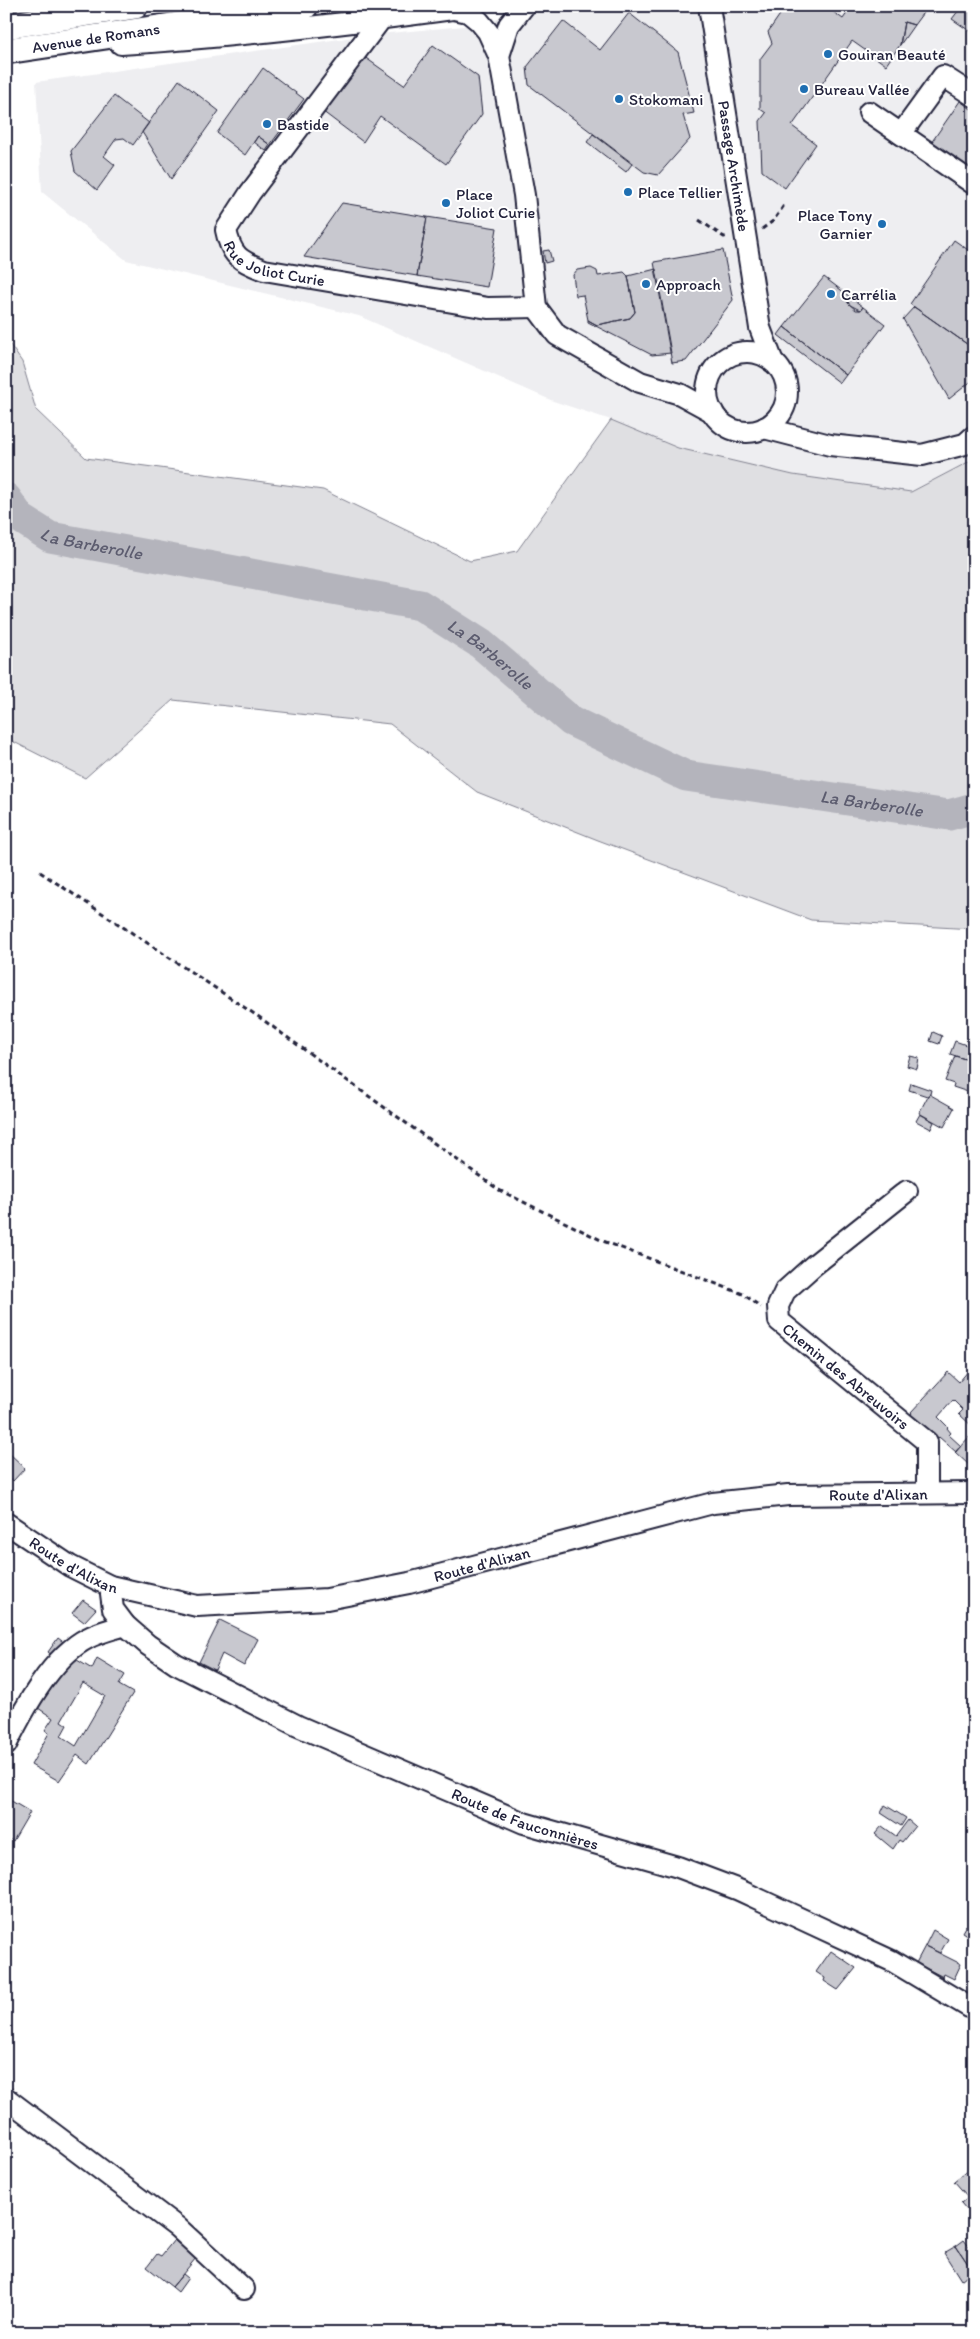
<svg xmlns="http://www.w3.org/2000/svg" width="980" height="2339" font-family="Itim,sans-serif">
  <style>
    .built { fill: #eeeef1 }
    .green { fill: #dfdfe2; stroke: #80808e }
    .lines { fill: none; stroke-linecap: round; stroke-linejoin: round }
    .river { stroke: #b4b4bc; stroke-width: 31 }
    .building { fill: #c8c8cf; stroke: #22223b; fill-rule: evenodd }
    .minor-casing { stroke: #22223b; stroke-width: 24 }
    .major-casing { stroke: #22223b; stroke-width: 29 }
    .path { stroke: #22223b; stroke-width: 3; stroke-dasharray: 5 4; stroke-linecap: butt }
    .minor { stroke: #fff; stroke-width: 20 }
    .major { stroke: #fff; stroke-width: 25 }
    .poi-dot { fill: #1f6fb2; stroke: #fff; stroke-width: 2 }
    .labels { text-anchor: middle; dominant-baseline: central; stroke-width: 4; stroke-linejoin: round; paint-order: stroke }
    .street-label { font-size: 16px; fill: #22223b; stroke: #fff }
    .poi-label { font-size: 16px; fill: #22223b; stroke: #fff; text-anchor: start }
    .water-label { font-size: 18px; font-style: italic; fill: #5c5c6f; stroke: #fff }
  </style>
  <rect width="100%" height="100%" fill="#fff"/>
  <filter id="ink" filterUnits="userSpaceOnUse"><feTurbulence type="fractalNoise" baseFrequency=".02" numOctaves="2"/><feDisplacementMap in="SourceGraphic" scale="10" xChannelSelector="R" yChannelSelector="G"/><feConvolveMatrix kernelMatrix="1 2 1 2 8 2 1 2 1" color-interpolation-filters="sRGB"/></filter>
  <g filter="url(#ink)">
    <!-- built -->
    <path class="built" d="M 550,6 L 974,6 L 974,459 L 911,492 L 793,475 L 678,448 L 611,420 L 553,401 L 359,316 L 126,260 L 42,192 L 36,82 L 368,35 L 475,25 Z"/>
    <!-- green -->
    <path class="green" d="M 6,339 L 22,362 L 36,410 L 86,458 L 323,490 L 470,561 L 517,551 L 611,420 L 678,448 L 793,475 L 911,492 L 974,459 L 974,929 L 811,920 L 598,840 L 477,792 L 390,724 L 173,700 L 85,778 L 6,738 Z"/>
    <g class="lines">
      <!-- river -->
      <path class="river" id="s1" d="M 6,498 L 20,518 L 50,537 L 420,605 L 481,644 L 571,721 L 686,776 L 949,815 L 974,808"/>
    </g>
    <!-- building -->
    <path class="building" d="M 786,6 L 825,6 L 843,19 L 852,6 L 928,6 L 914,25 L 904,22 L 900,45 L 886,65 L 852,41 L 792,126 L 816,144 L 785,188 L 762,171 L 760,121 L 766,113 L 760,109 L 760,59 L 772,43 L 768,32 Z
      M 962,6 L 974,14 L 974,34 L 952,19 Z
      M 629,13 L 678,52 L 694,113 L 683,115 L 690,139 L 658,175 L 644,172 L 529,85 L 527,67 L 563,21 L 600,50 Z
      M 904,22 L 914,25 L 900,45 Z
      M 433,45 L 478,77 L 482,114 L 446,164 L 380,116 L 363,142 L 322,111 L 363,56 L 404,85 Z
      M 263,68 L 304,99 L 270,145 L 258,136 L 245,155 L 217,133 Z
      M 179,80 L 219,111 L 171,179 L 142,132 Z
      M 114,96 L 149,123 L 133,145 L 124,138 L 116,139 L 104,156 L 115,165 L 97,190 L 75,171 L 71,151 Z
      M 960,101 L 974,111 L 974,172 L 931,143 Z
      M 593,134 L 632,164 L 626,172 L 587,142 Z
      M 258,136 L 270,145 L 266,151 L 254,142 Z
      M 342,203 L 427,217 L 417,276 L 304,257 Z
      M 427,217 L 497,228 L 487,287 L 417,276 Z
      M 954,240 L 974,254 L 974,349 L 910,304 Z
      M 549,250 L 552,261 L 545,263 L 543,251 Z
      M 723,250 L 733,300 L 686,361 L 672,363 L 654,262 Z
      M 591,268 L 597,271 L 598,276 L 624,272 L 628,276 L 635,312 L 630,318 L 597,325 L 588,320 L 583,295 L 576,296 L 573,275 L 577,270 Z
      M 656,269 L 671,353 L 652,355 L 588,322 L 588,320 L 597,325 L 630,318 L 635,312 L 628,276 Z
      M 824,277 L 849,296 L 847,301 L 850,305 L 860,310 L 863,307 L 885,324 L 846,375 L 784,327 Z
      M 849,296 L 863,307 L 861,310 L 856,310 L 848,303 Z
      M 914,307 L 974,349 L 974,379 L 949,399 L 903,319 Z
      M 784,327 L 846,375 L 840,383 L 778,335 Z
      M 933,1032 L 942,1036 L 939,1044 L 930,1041 Z
      M 955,1041 L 969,1046 L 965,1059 L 950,1054 Z
      M 969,1046 L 974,1048 L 974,1087 L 971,1093 L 953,1087 L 954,1084 L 945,1081 L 955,1056 L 965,1059 Z
      M 910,1056 L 919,1058 L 917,1069 L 907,1066 Z
      M 911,1083 L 931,1090 L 930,1094 L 927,1096 L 909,1090 Z
      M 929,1094 L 954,1108 L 944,1127 L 919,1113 Z
      M 920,1114 L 934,1122 L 931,1129 L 916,1121 Z
      M 974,1364 L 974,1428 L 959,1414 L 963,1410 L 953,1400 L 938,1417 L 948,1427 L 947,1428 L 951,1433 L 949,1435 L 961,1446 L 956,1452 L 939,1437 L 938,1438 L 934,1434 L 929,1439 L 907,1419 L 912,1413 L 911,1412 L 948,1372 L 959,1382 Z
      M 974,1432 L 974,1459 L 969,1465 L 955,1452 Z
      M 9,1453 L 25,1468 L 13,1481 L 6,1474 L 6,1455 Z
      M 83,1600 L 96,1609 L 84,1622 L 72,1613 Z
      M 220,1620 L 258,1639 L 244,1666 L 222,1654 L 215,1670 L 199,1662 Z
      M 58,1638 L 66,1644 L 54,1657 L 48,1652 Z
      M 72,1657 L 92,1669 L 97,1658 L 125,1675 L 119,1685 L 133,1693 L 89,1764 L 77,1755 L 59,1781 L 31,1765 L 49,1733 L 45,1730 L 53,1718 L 38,1708 ZM 83,1683 L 105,1696 L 76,1746 L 61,1736 L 67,1725 L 61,1721 Z
      M 8,1799 L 30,1812 L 13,1841 L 6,1837 Z
      M 885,1805 L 906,1818 L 901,1826 L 881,1813 Z
      M 908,1820 L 915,1826 L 902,1842 L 899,1840 L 893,1849 L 875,1834 L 882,1826 L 896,1836 Z
      M 966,1925 L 972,1929 L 968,1936 L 962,1932 Z
      M 933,1930 L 948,1939 L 940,1953 L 925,1946 Z
      M 925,1946 L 961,1964 L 954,1979 L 944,1974 L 943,1977 L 916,1963 Z
      M 831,1951 L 856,1968 L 838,1990 L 824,1981 L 825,1978 L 816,1972 Z
      M 974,2165 L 974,2202 L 966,2209 L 961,2203 L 968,2197 L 954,2181 Z
      M 174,2240 L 196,2258 L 172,2287 L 147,2267 L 157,2254 L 161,2256 Z
      M 964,2240 L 974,2253 L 974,2260 L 968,2264 L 956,2246 Z
      M 956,2246 L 968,2264 L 974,2260 L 974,2269 L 961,2280 L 944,2253 Z
      M 183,2274 L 188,2278 L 178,2292 L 172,2287 Z"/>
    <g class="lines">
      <!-- minor casing -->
      <g class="minor-casing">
        <g id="minor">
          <path id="s2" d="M 709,6 L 760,328 L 773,362"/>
          <path d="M 454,9 L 468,12 L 479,21 L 488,32 L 499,56 L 524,195 L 536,307 L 557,335 L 640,382 L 680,394 L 713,412"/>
          <path id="s3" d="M 381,19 L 250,193 L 226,230 C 231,256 240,261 264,270 L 488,308 L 536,307"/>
          <path d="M 121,44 C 236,37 352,23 467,7"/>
          <path d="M 499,56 L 509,25 L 524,6"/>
          <path d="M 869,112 L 974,184"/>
          <path d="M 901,134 L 943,76 L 974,96"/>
          <circle cx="747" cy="392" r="40"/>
          <path d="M 764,428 L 830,445 L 922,455 L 965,444 L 974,436"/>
          <path id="s4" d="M 907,1191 L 814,1265 L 785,1291 L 778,1306 L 779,1321 L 927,1442 L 927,1492"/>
          <path id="s5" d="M 6,1523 L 70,1566 L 110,1586 L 197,1606 L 327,1599 L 409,1583 L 713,1503 L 788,1495 L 974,1493"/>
          <path id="s6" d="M 110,1586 L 113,1609 L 125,1625 L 148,1645 L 176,1664 L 298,1726 L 524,1823 L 678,1867 L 739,1890 L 892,1961 L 974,2010"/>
          <path d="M 6,1745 C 23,1710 52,1656 88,1638 C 99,1632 113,1629 125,1625"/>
          <path d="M 6,2098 L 177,2227 L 244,2289"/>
        </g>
      </g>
      <!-- major casing -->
      <g class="major-casing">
        <g id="major">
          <path d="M 6,26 L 135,6"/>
          <path id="s7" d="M 6,51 L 305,6"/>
        </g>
      </g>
      <!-- path -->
      <path class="path" d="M 699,220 L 724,237 L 729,236
        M 762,229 L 773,221 L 785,204
        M 40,872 L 259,1017 L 499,1190 L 603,1241 L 743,1294 L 761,1307"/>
      <!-- minor -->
      <use href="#minor" class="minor"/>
      <!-- major -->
      <use href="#major" class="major"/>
    </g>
  </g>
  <!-- markers -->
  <g class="poi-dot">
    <circle cx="828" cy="54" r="5"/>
    <circle cx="804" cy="89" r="5"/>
    <circle cx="619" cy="99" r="5"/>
    <circle cx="267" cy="124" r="5"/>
    <circle cx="628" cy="192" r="5"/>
    <circle cx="446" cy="203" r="5"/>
    <circle cx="882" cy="224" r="5"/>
    <circle cx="646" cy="284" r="5"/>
    <circle cx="831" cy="294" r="5"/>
  </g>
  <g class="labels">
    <!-- street labels -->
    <g class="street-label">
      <text stroke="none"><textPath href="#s7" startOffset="91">Avenue de Romans</textPath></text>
      <text stroke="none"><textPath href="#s2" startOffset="162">Passage Archimède</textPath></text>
      <text stroke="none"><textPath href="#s3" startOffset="328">Rue Joliot Curie</textPath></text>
      <text stroke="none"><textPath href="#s4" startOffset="276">Chemin des Abreuvoirs</textPath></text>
      <text stroke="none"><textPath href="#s5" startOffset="905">Route d'Alixan</textPath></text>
      <text stroke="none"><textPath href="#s5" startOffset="80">Route d'Alixan</textPath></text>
      <text stroke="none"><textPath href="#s5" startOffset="500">Route d'Alixan</textPath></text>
      <text stroke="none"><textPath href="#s6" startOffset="490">Route de Fauconnières</textPath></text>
    </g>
    <!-- poi labels -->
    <g class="poi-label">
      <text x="838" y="54">Gouiran Beauté</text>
      <text x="814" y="89">Bureau Vallée</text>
      <text x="629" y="99">Stokomani</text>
      <text x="277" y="124">Bastide</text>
      <text x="638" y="192">Place Tellier</text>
      <text x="456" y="194">Place<tspan x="456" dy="18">Joliot Curie</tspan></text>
      <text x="872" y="215" text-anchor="end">Place Tony<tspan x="872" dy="18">Garnier</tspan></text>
      <text x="656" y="284">Approach</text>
      <text x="841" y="294">Carrélia</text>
    </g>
    <!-- water labels -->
    <g class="water-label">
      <text stroke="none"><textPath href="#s1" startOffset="102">La Barberolle</textPath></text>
      <text stroke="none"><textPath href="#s1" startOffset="522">La Barberolle</textPath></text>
      <text stroke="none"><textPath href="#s1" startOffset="942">La Barberolle</textPath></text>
    </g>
  </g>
  <!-- margin -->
  <rect width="980" height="2339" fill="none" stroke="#fff" stroke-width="25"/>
  <rect x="12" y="12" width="955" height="2314" fill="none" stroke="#22223b" stroke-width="2" filter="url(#ink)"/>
</svg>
